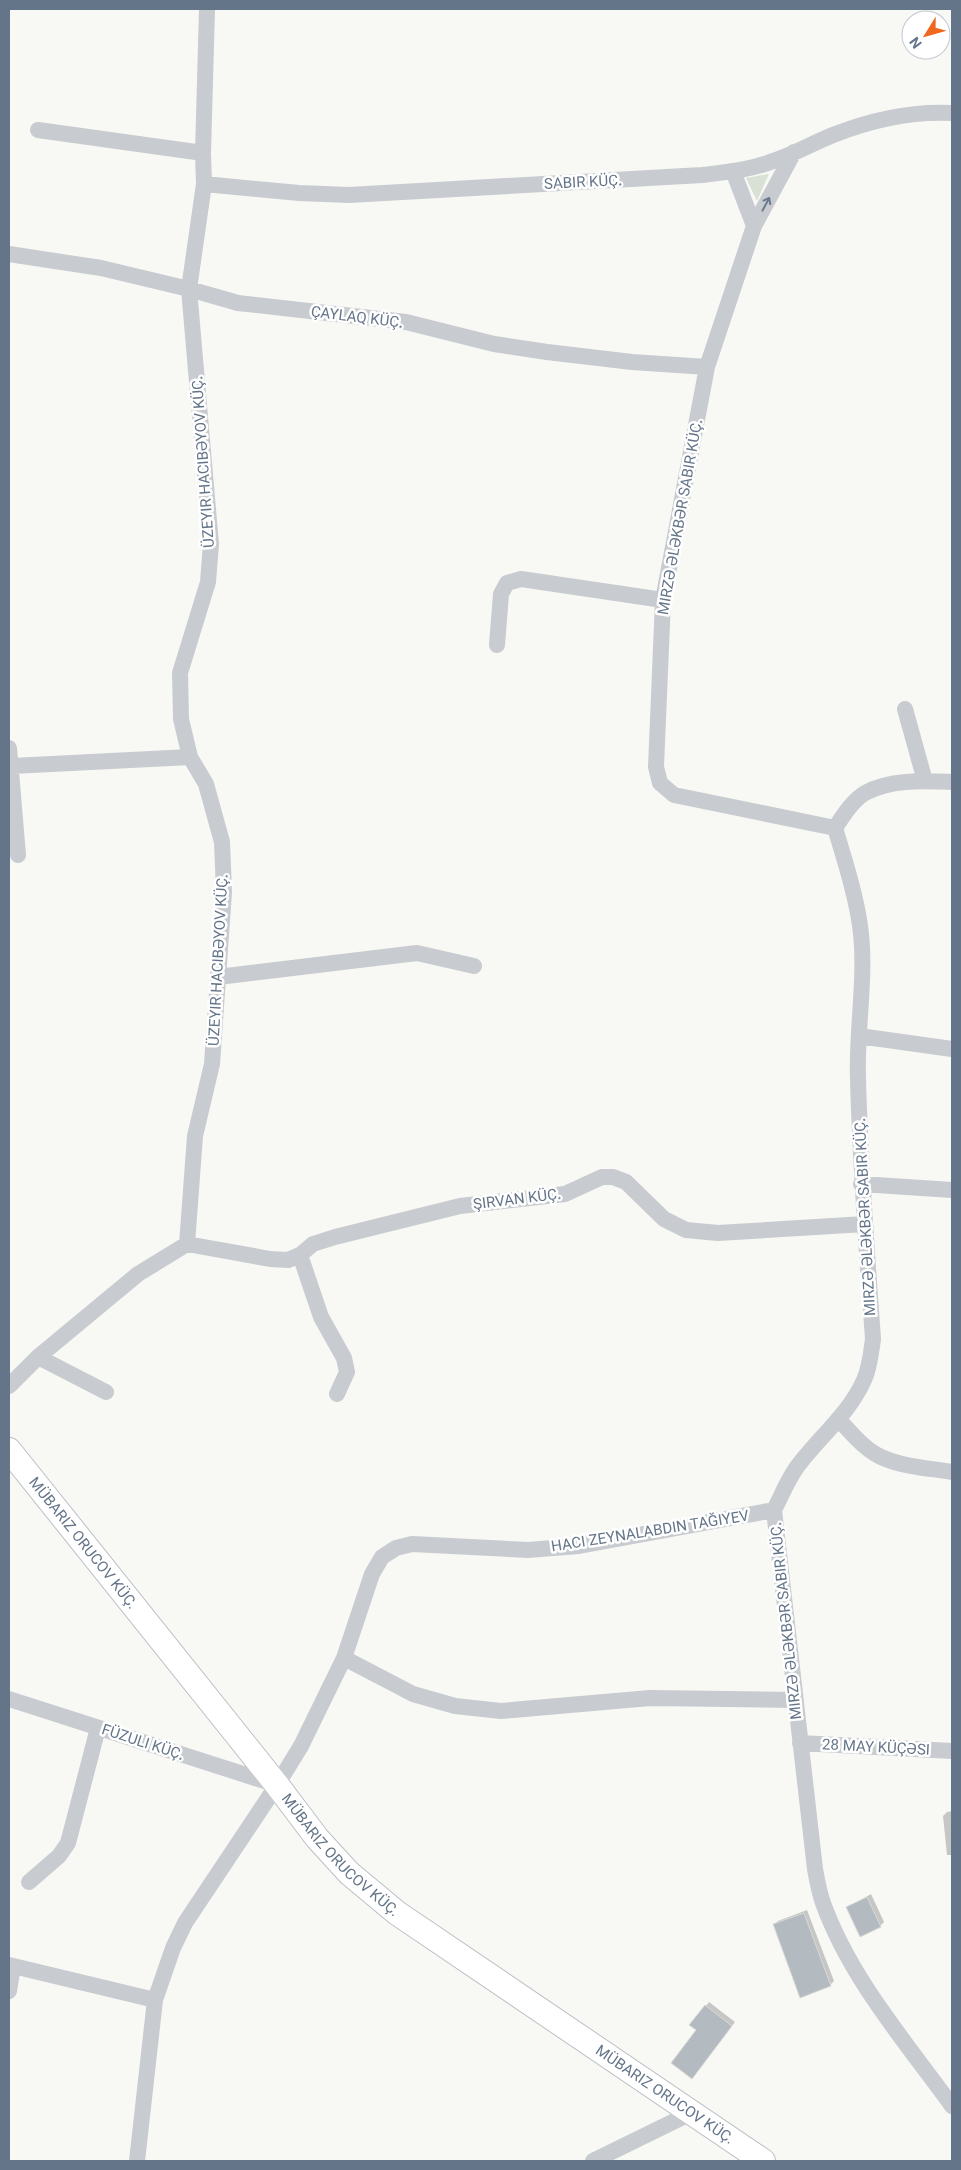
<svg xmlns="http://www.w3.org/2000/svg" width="961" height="2170" font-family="Roboto,sans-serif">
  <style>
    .green { fill: #d9e1d6 }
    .shadow { fill: #0003 }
    .building { fill: #b3bac0; stroke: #dadad8 }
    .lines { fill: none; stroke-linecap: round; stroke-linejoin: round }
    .secondary-casing { stroke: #bcc0c6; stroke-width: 26 }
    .street { stroke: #c8cbcf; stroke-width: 16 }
    .secondary { stroke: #fff; stroke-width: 24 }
    .oneway { stroke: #6a798c }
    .labels { text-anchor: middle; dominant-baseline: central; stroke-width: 5; stroke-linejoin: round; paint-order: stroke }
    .street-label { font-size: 15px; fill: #657589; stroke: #fff }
  </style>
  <rect width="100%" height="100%" fill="#f8f8f5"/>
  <!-- green -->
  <path class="green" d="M 769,174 L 757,201 L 746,178 Z"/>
  <!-- shadow -->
  <path class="shadow" d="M 952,1811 L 952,1855 L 947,1855 L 943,1816 L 947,1812 Z
    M 871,1894 L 884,1922 L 880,1926 L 848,1907 Z
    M 807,1910 L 834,1981 L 830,1985 L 774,1925 L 778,1921 Z
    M 709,2002 L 735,2022 L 696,2073 L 698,2030 L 706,2006 Z"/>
  <!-- building -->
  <path class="building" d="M 867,1897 L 881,1927 L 860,1937 L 846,1907 Z
    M 804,1913 L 831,1986 L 800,1998 L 773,1924 Z
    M 705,2005 L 732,2026 L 692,2079 L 671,2063 L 696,2030 L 689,2025 Z"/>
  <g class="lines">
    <!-- secondary casing -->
    <g class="secondary-casing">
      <g id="secondary">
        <path id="s1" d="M 9,1450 L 277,1785 L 317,1838 L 349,1873 L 397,1913 L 763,2161"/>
      </g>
    </g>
    <!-- street -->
    <path class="street" d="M 38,130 L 203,153
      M 733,171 L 754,226 L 794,152
      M 204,184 L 299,193 L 349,195 L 702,175 C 726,172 751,170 773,161 C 794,154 813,143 833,135 C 871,120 912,111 952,113
      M 754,226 L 707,367 L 663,600 L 656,767 L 660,783 L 674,795 L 835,828 C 844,858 854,888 859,919 C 868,971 856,1026 858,1078 C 860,1165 867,1252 873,1339 C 871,1353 870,1367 864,1380 C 850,1412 821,1436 800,1463 C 789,1476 782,1495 774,1510 L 815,1869 C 817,1880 819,1892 823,1903 C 850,1978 905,2041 952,2106
      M 9,254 L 101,268 L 189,289 L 238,303 L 406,322 L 494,344 L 547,352 L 632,362 L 707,367
      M 497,645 L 501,594 L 507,583 L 521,579 L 663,600
      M 905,709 L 925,781
      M 9,748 L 18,855
      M 12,766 L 190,757
      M 835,828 C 843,816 852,801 865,793 C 891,779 924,781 952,782
      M 218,977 L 417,953 L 474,966
      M 859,1036 L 952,1049
      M 861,1184 L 952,1190
      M 187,1244 L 270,1259 L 288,1260 L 300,1255 L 313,1244 L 335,1237 L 460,1206 L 565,1194 L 602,1177 L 613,1177 L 626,1182 L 664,1219 L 686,1230 L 718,1233 L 865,1224
      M 300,1255 L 321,1317 L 344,1358 L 347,1372 L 337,1394
      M 38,1357 L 106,1392
      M 9,1386 L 38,1357 L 138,1274 L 187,1244 L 195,1136 L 212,1064 L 224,892 L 222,842 L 206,784 L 190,757 L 181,719 L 180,673 L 208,582 L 211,544 L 189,289 L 204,184 L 203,153 L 207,9
      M 838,1419 C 851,1432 863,1448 879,1456 C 901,1467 928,1468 952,1472
      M 344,1658 L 413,1694 L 455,1706 L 501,1711 L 650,1698 L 795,1700
      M 9,1699 L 277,1785
      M 800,1743 L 952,1751
      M 29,1882 L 59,1856 L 68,1843 L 98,1728
      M 9,1965 L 155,2000
      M 9,1991 L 13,1966
      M 137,2161 L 155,2000 L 173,1948 L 185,1923 L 277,1785 L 301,1746 L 344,1658 L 372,1574 L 382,1557 L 396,1548 L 412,1544 L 528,1550 L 579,1546 L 774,1510
      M 593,2161 L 691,2113"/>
    <!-- secondary -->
    <use href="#secondary" class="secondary"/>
  </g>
  <!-- one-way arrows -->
  <defs><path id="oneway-shaft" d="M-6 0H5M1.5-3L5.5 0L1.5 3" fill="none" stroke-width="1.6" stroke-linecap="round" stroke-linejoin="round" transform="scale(1.25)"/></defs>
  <use class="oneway" href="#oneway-shaft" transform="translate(766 204) rotate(-62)"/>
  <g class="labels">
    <!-- street labels -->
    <g class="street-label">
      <text transform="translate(583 182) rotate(-3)">SABIR KÜÇ.</text>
      <text transform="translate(357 317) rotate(7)">ÇAYLAQ KÜÇ.</text>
      <text transform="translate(203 462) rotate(-94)">ÜZEYIR HACIBƏYOV KÜÇ.</text>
      <text transform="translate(680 517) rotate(-80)">MIRZƏ ƏLƏKBƏR SABIR KÜÇ.</text>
      <text transform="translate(218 960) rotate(-87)">ÜZEYIR HACIBƏYOV KÜÇ.</text>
      <text transform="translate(517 1199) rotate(-7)">ŞIRVAN KÜÇ.</text>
      <text transform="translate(865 1217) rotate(-93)">MIRZƏ ƏLƏKBƏR SABIR KÜÇ.</text>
      <text transform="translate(650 1531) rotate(-9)">HACI ZEYNALABDIN TAĞIYEV</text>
      <text stroke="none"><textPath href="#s1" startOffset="119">MÜBARIZ ORUCOV KÜÇ.</textPath></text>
      <text transform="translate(786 1621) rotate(-96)">MIRZƏ ƏLƏKBƏR SABIR KÜÇ.</text>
      <text transform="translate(143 1742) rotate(18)">FÜZULI KÜÇ.</text>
      <text transform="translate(876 1747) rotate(3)">28 MAY KÜÇƏSI</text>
      <text stroke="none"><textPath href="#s1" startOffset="524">MÜBARIZ ORUCOV KÜÇ.</textPath></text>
      <text stroke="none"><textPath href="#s1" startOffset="929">MÜBARIZ ORUCOV KÜÇ.</textPath></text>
    </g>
  </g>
  <!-- border -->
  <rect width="961" height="2170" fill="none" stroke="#657589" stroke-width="20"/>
  <!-- north arrow -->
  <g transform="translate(926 35) rotate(233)"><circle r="24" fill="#ffffff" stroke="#c1c8d0"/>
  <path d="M0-4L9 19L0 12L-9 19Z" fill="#f0671e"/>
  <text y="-8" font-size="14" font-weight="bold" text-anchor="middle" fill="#657589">N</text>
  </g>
</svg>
